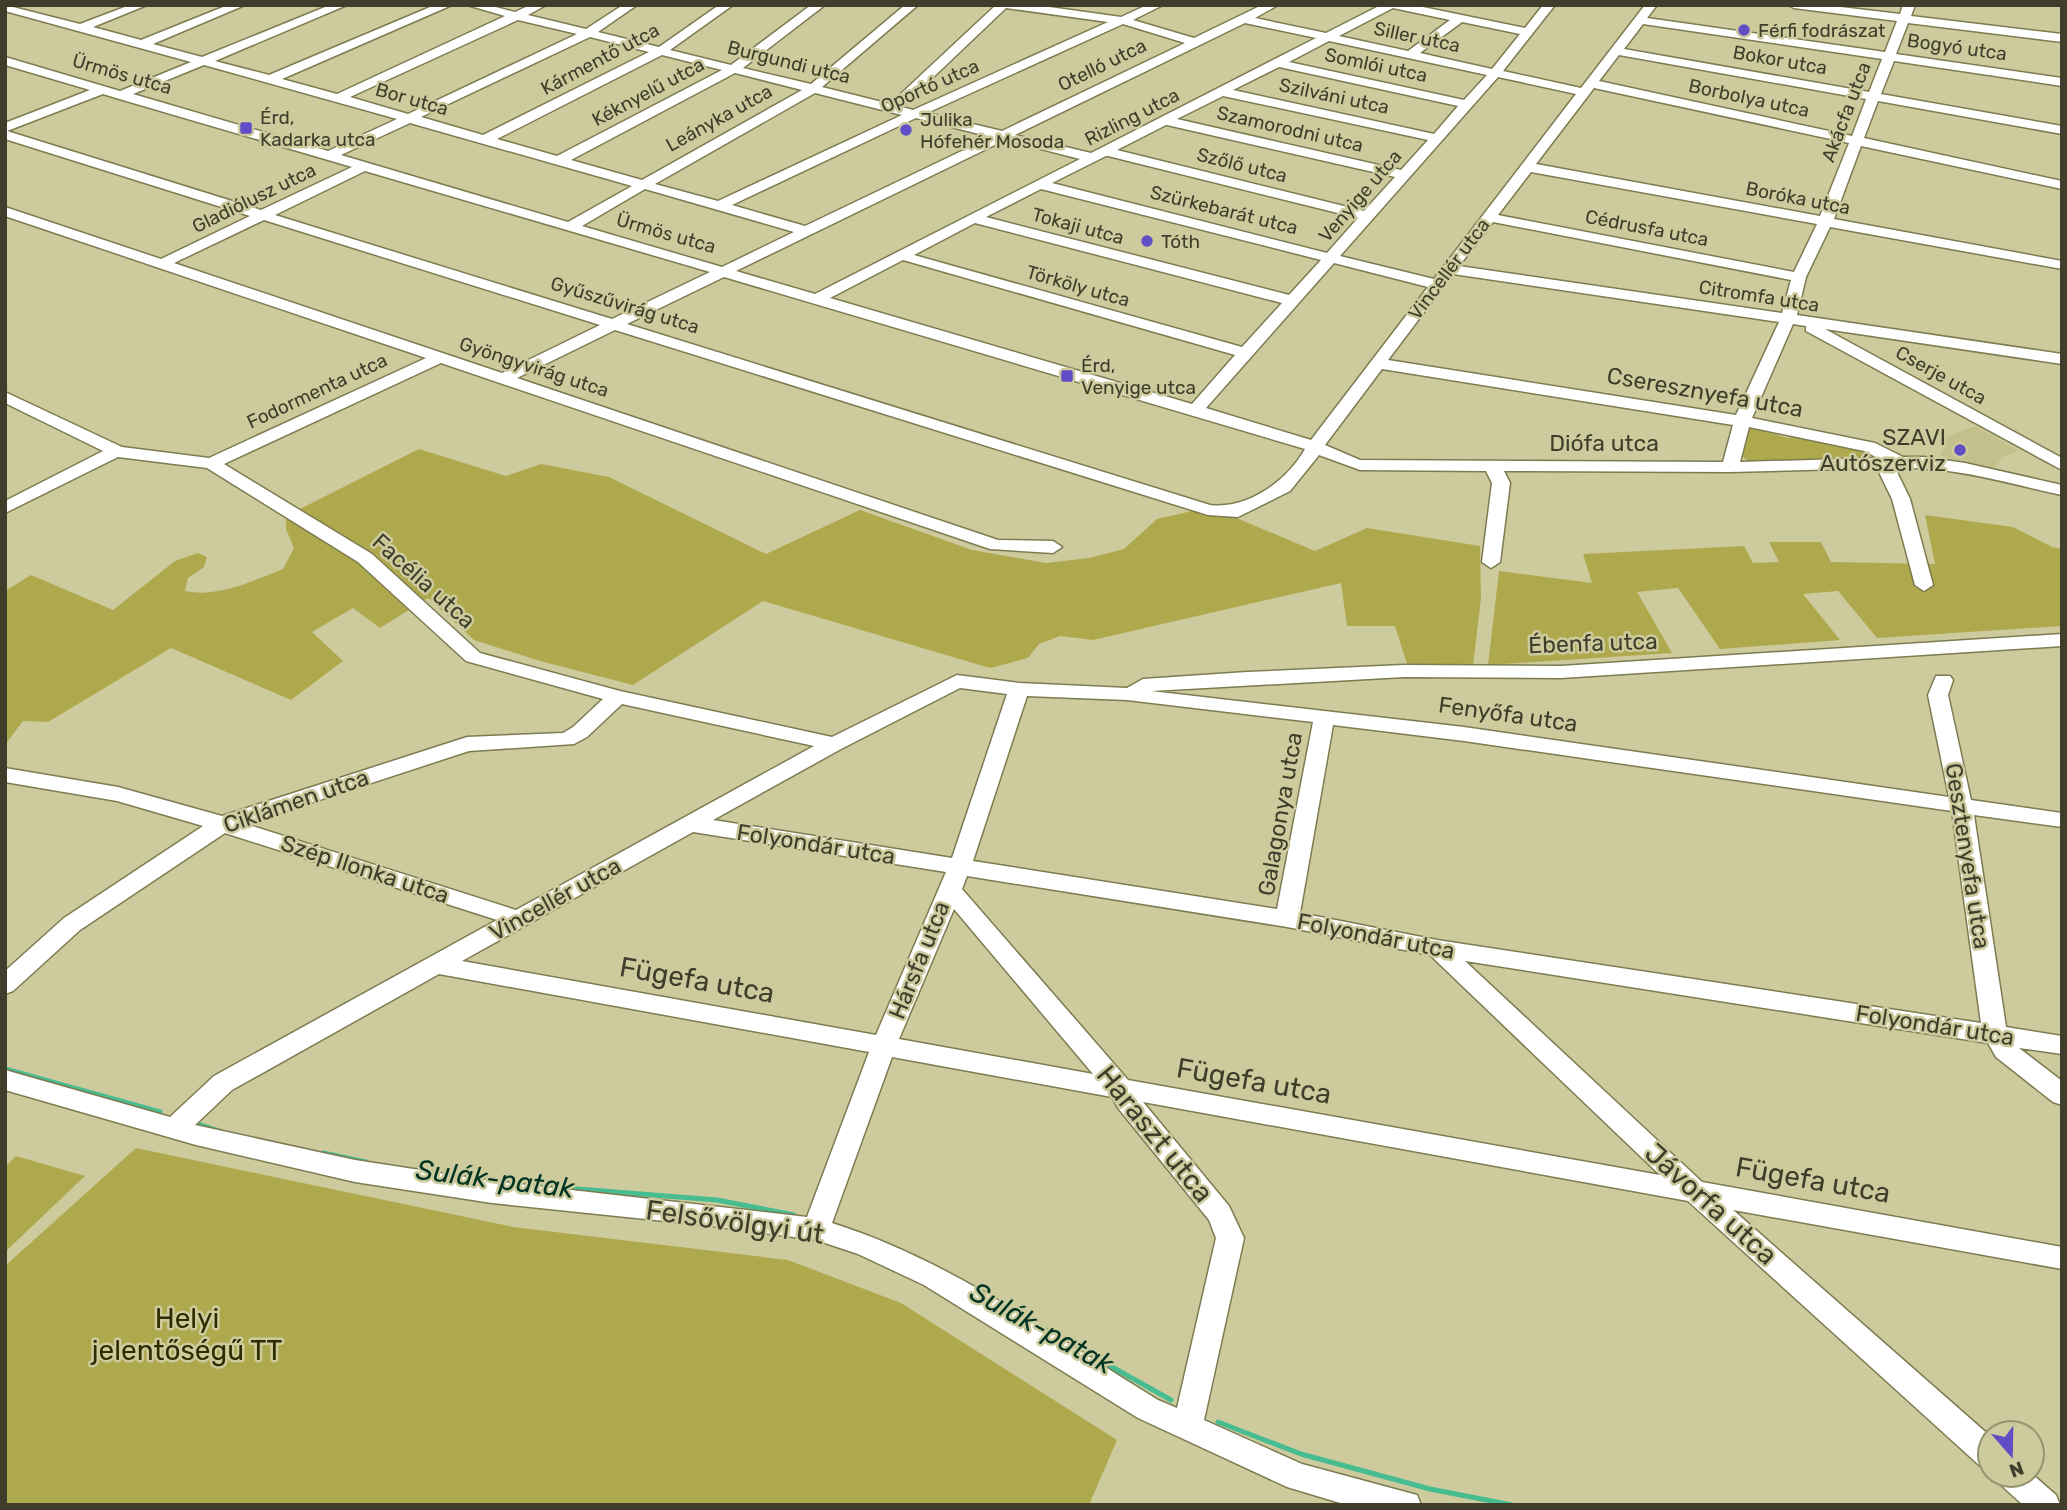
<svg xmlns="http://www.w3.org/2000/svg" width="2067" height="1510" font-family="Rubik,sans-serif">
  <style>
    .built { fill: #c3c08c }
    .green { fill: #afa94e }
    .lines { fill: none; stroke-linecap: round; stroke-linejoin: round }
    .stream { stroke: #47bc91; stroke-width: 5 }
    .minor-casing { stroke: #7d7b50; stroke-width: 3 }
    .minor { fill: #fff; fill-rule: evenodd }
    .poi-dot { fill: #614dc6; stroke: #cdcb9d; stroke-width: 2.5 }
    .labels { text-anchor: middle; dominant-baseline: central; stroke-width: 5; stroke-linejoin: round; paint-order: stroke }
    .far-poi-label { font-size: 19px; fill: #3f3e2b; stroke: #cdcb9d; text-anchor: start }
    .far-street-label { font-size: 19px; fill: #3f3e2b; stroke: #cdcb9d }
    .street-label { font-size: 23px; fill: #3f3e2b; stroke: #cdcb9d }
    .poi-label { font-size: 23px; fill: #3f3e2b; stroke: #cdcb9d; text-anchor: end }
    .near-street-label { font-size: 28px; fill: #3f3e2b; stroke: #cdcb9d }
    .near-water-label { font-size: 28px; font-style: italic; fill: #003423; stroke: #cdcb9d }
    .near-park-label { font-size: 28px; fill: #2e2b00; stroke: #cdcb9d }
  </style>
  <rect width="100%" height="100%" fill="#cdcb9d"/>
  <!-- built -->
  <path class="built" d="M 1975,426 L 2019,451 L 2002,457 L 1995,468 L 1940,456 L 1948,436 Z"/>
  <!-- green -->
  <path class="green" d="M 1752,428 L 1788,438 L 1798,436 L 1867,451 L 1870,454 L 1869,457 L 1748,461 L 1740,454 L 1747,431 Z
    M 419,449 L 506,476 L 541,464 L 609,477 L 766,554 L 860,510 L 972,550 L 1046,563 L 1089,558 L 1124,549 L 1157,519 L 1192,511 L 1234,517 L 1315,551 L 1367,528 L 1480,546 L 1481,598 L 1473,666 L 1407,664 L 1395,626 L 1347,626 L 1341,583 L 1093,640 L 1060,636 L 1039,644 L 1028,658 L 990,668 L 763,601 L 633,685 L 540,661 L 474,640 L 428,598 L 380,628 L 353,608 L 312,632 L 343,661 L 291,700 L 171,648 L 48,722 L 23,721 L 5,745 L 5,591 L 31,575 L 113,610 L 175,561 L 198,553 L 207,557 L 204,567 L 188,578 L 185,591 C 219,598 252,581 283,569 L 294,548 L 286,529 L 286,516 Z
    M 1925,515 L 2013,527 L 2052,547 L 2062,549 L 2062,626 L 1877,638 L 1838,591 L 1803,594 L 1840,640 L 1720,649 L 1678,588 L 1637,592 L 1672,653 L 1488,665 L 1499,571 L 1592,583 L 1583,554 L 1744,546 L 1753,563 L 1779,562 L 1769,542 L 1821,542 L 1831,562 L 1935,564 Z
    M 136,1148 L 513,1227 L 788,1260 L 901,1303 L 1117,1440 L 1089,1505 L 5,1505 L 5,1266 Z
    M 16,1156 L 85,1176 L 5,1252 L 5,1167 Z"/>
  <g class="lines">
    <!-- stream -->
    <path class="stream" d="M 5,1069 L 160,1112
      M 200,1125 L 219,1131
      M 323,1153 L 366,1162
      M 465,1177 L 508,1183
      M 527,1185 L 717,1200 L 794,1215
      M 1046,1330 L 1171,1400
      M 1218,1422 L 1301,1454 L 1430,1489 L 1512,1505"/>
    <!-- minor casing -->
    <g class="minor-casing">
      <path id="minor" d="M 5,5 L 80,24 L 130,5 L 147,5 L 93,27 L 141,40 L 228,5 L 245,5 L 153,44 L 202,57 L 330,5 L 347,5 L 215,61 L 269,75 L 435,5 L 452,5 L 282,79 L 337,94 L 505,16 L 467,5 L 488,5 L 515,12 L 530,5 L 546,5 L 528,15 L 586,29 L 623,5 L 637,5 L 598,32 L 659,47 L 719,5 L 733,5 L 670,50 L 731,65 L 811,5 L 825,5 L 743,68 L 811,84 L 905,5 L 918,5 L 822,87 L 890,104 L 996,5 L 1035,5 L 1121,17 L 1147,5 L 1163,5 L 1133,20 L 1194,38 L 1262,5 L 1278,5 L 1255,18 L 1326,33 L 1381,5 L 1413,5 L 1525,28 L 1543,5 L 1555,5 L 1503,71 L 1581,88 L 1645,5 L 1657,5 L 1647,18 L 1885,52 L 1897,21 L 1794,8 L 1788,5 L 1824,5 L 1900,14 L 1903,5 L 1915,5 L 1911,16 L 2062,34 L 2062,42 L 1908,23 L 1896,54 L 2062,78 L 2062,86 L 1894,61 L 1881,94 L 2062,126 L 2062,134 L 1878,101 L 1864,138 L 2062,181 L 2062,189 L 1861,146 L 1834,219 L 2062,261 L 2062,269 L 1830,227 L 1806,277 L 1797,315 L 2062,354 L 2062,364 L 1825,329 L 2062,458 L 2062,470 L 1806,331 L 1806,326 L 1793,324 L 1752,418 L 1875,443 L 1903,457 L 1924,457 L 1965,463 L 2062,485 L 2062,495 C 2006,483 1952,466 1895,468 L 1910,499 L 1933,585 L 1924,591 L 1915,585 L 1892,499 L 1877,468 L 1730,472 L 1504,471 L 1510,483 L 1500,562 L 1491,568 L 1482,562 L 1492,483 L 1486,471 L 1360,470 L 1319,455 L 1290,491 L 1238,517 L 1208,515 L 615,330 L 517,378 L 998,540 L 1053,541 L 1062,547 L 1053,553 L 990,549 L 441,363 L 224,464 L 372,554 L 480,653 L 620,691 L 832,737 L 957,675 L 1019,683 L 1127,688 L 1143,679 L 1247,672 L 1404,665 L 1561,666 L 2062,634 L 2062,646 L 1561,678 L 1404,677 L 1151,691 L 1464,727 L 1949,797 L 1928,695 L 1936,676 L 1950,676 L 1953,680 L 1948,695 L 1971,800 L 2062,813 L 2062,827 L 1974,815 L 2006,1027 L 2062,1036 L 2062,1054 L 2019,1048 L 2062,1081 L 2062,1105 L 2053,1102 L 1996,1057 L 1988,1043 L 1465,961 L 1702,1182 L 2062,1247 L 2062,1269 L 1733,1210 L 1990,1436 L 1990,1469 L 1979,1465 L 1688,1201 L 1143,1102 L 1229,1206 L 1244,1238 L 1204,1420 L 1302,1464 L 1417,1495 L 1421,1505 L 1347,1505 L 1287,1487 L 1138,1418 L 924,1285 L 858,1254 L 816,1240 L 713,1226 L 492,1203 L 355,1182 L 196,1145 L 5,1090 L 5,1070 L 170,1117 L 214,1076 L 497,920 L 225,833 L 80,930 L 13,991 L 5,994 L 5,971 L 64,918 L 203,826 L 117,801 L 5,782 L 5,768 L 118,787 L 222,816 L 467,737 L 563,733 L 573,727 L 603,699 L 466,661 L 358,562 L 207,468 L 118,457 L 5,513 L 5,501 L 103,451 L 5,403 L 5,392 L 122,447 L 209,458 L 426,358 L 5,216 L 5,207 L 161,259 L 250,216 L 5,139 L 5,123 L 90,90 L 5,65 L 5,57 L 120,91 L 191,62 L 5,11 ZM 1006,8 L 1108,22 L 913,110 L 902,107 ZM 1393,8 L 1450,20 L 1408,51 L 1339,36 ZM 518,20 L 577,34 L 408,114 L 350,97 ZM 1462,22 L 1520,34 L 1492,69 L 1420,53 ZM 1245,23 L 1316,38 L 1091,153 L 1015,135 ZM 1123,24 L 1185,43 L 1002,131 L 927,113 ZM 1643,24 L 1882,59 L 1869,92 L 1624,49 ZM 590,37 L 649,52 L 483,135 L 421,117 ZM 1329,41 L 1487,75 L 1464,100 L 1289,62 ZM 662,55 L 722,70 L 557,156 L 497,139 ZM 1619,55 L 1866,99 L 1852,136 L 1599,81 ZM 204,65 L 397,119 L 328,151 L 133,94 ZM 1279,67 L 1458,106 L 1434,134 L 1233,90 ZM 735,73 L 802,90 L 642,180 L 571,160 ZM 1498,77 L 1576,94 L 1434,279 L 1340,256 ZM 1594,88 L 1849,143 L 1820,216 L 1536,164 ZM 815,93 L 902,115 L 718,201 L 655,184 ZM 103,94 L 116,98 L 352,167 L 261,210 L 7,131 ZM 1223,96 L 1428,140 L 1401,170 L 1177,119 ZM 916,118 L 991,137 L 805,226 L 732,205 ZM 410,123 L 632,186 L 568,222 L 341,155 ZM 1166,125 L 1167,125 L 1395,177 L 1364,211 L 1117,150 ZM 1005,140 L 1080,159 L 815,294 L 736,271 ZM 1106,156 L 1108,156 L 1358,218 L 1327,253 L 1052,183 ZM 365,171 L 710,272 L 612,319 L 275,215 ZM 1531,172 L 1817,224 L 1794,272 L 1498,215 ZM 645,189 L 794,232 L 722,267 L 582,226 ZM 1041,189 L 1321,260 L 1289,295 L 986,217 ZM 264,220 L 600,325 L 502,373 L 174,263 ZM 1493,222 L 1791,280 L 1782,313 L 1459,266 ZM 975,223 L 1282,303 L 1242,347 L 914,255 ZM 903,260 L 1235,355 L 1192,404 L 830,298 ZM 1334,263 L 1428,287 L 1311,440 L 1206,408 ZM 1453,274 L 1779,322 L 1736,415 L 1388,360 ZM 724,277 L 1305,449 C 1287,481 1247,510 1210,505 L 627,324 ZM 1382,369 L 1733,425 L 1723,462 L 1360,460 L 1325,445 ZM 1749,427 L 1864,451 L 1878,458 L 1740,462 ZM 960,688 L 1007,694 L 952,858 L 713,820 L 841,749 ZM 1027,696 L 1127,700 L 1313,722 L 1277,909 L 973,861 ZM 622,704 L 814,746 L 516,910 L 246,824 L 469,751 L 574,744 L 587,737 ZM 1333,725 L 1464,741 L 1952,811 L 1981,1023 L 1437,940 L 1300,913 ZM 693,832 L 946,872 L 876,1035 L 462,961 ZM 967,876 L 1287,927 L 1430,955 L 1660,1175 L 1128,1080 L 962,889 ZM 954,909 L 1093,1074 L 899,1039 ZM 439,974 L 869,1052 L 807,1217 L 492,1181 L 355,1160 L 195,1125 L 232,1090 ZM 892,1057 L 1112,1097 L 1118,1108 L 1209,1220 L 1216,1238 L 1177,1408 L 1158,1400 C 1053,1336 950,1260 832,1223 Z
        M 2032,1474 L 2056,1495 L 2060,1505 L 2023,1505 L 2001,1485 L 1997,1475 Z"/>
    </g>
    <!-- minor -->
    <use href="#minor" class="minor"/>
  </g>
  <!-- markers -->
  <g class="poi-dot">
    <circle cx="1744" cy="30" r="7"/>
    <rect x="239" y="121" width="14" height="14" rx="3.5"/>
    <circle cx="906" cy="130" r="7"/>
    <circle cx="1147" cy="241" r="7"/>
    <rect x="1060" y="369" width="14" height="14" rx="3.5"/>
    <circle cx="1960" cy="450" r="7"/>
  </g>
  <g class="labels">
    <!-- far-poi labels -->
    <g class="far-poi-label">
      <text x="1758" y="30">Férfi fodrászat</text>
      <text x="260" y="117">Érd,<tspan x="260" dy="22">Kadarka utca</tspan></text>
      <text x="920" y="119">Julika<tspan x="920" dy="22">Hófehér Mosoda</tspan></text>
      <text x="1161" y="241">Tóth</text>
      <text x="1081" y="365">Érd,<tspan x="1081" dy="22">Venyige utca</tspan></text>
    </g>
    <!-- far-street labels -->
    <g class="far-street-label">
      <text transform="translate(1417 37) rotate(12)">Siller utca</text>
      <text transform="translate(1957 47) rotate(8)">Bogyó utca</text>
      <text transform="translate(600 59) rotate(-28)">Kármentő utca</text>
      <text transform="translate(1780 60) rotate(10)">Bokor utca</text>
      <text transform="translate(789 62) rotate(14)">Burgundi utca</text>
      <text transform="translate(1102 65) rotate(-26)">Otelló utca</text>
      <text transform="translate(1376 65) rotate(12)">Somlói utca</text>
      <text transform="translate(122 74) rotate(16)">Ürmös utca</text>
      <text transform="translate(930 86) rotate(-24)">Oportó utca</text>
      <text transform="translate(648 92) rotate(-28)">Kéknyelű utca</text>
      <text transform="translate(1334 96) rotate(12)">Szilváni utca</text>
      <text transform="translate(1749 98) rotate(12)">Borbolya utca</text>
      <text transform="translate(412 99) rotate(16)">Bor utca</text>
      <text transform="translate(1846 112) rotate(-69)">Akácfa utca</text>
      <text transform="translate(1132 117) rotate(-27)">Rizling utca</text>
      <text transform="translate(719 118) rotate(-29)">Leányka utca</text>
      <text transform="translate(1290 129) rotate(13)">Szamorodni utca</text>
      <text transform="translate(1242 165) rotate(14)">Szőlő utca</text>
      <text transform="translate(1360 196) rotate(-49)">Venyige utca</text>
      <text transform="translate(254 198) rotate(-26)">Gladiólusz utca</text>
      <text transform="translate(1798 198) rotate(11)">Boróka utca</text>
      <text transform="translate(1224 210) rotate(14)">Szürkebarát utca</text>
      <text transform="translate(1078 226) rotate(15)">Tokaji utca</text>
      <text transform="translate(1647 228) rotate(11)">Cédrusfa utca</text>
      <text transform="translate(666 233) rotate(16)">Ürmös utca</text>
      <text transform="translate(1449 269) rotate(-53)">Vincellér utca</text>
      <text transform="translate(1078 286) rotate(16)">Törköly utca</text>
      <text transform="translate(1759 296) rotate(9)">Citromfa utca</text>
      <text transform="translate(625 305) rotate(17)">Gyűszűvirág utca</text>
      <text transform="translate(534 367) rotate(18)">Gyöngyvirág utca</text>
      <text transform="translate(1941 375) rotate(29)">Cserje utca</text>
      <text transform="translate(317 391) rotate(-25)">Fodormenta utca</text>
    </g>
    <!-- street labels -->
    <g class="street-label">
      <text transform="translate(1705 392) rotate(10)">Cseresznyefa utca</text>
      <text x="1604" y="443">Diófa utca</text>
      <text transform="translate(424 581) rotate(42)">Facélia utca</text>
      <text transform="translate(1593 643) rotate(-2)">Ébenfa utca</text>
      <text transform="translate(1508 714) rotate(8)">Fenyőfa utca</text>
      <text transform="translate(296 801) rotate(-19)">Ciklámen utca</text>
      <text transform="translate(1280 814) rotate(-80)">Galagonya utca</text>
      <text transform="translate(816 844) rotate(9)">Folyondár utca</text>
      <text transform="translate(1968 856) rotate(81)">Gesztenyefa utca</text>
      <text transform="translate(365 869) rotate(18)">Szép Ilonka utca</text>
      <text transform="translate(555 899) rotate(-29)">Vincellér utca</text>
      <text transform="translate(1376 936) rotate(11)">Folyondár utca</text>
      <text transform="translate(919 960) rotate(-68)">Hársfa utca</text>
      <text transform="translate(1935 1025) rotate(9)">Folyondár utca</text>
    </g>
    <!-- poi labels -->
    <g class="poi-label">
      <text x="1946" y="437">SZAVI<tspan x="1946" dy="26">Autószerviz</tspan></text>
    </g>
    <!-- near-street labels -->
    <g class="near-street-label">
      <text transform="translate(697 980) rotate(10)">Fügefa utca</text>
      <text transform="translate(1254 1081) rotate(10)">Fügefa utca</text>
      <text transform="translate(1155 1134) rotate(51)">Haraszt utca</text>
      <text transform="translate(1813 1180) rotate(10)">Fügefa utca</text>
      <text transform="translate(1711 1204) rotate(42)">Jávorfa utca</text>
      <text transform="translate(735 1222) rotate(8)">Felsővölgyi út</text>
    </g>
    <!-- near-water labels -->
    <g class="near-water-label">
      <text transform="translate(495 1179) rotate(7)">Sulák-patak</text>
      <text transform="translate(1042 1328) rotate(29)">Sulák-patak</text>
    </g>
    <!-- near-park labels -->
    <g class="near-park-label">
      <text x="187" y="1318">Helyi<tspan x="187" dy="32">jelentőségű TT</tspan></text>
    </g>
  </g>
  <!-- border -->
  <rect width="2067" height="1510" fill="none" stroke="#3f3e2b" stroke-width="14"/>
  <!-- north arrow -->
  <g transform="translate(2011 1454) rotate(160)"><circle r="33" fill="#cdcb9d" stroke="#94936f" stroke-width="2"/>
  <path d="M0-5L12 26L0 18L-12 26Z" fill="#614dc6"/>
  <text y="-10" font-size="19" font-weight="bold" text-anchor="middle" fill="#3f3e2b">N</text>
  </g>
</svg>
